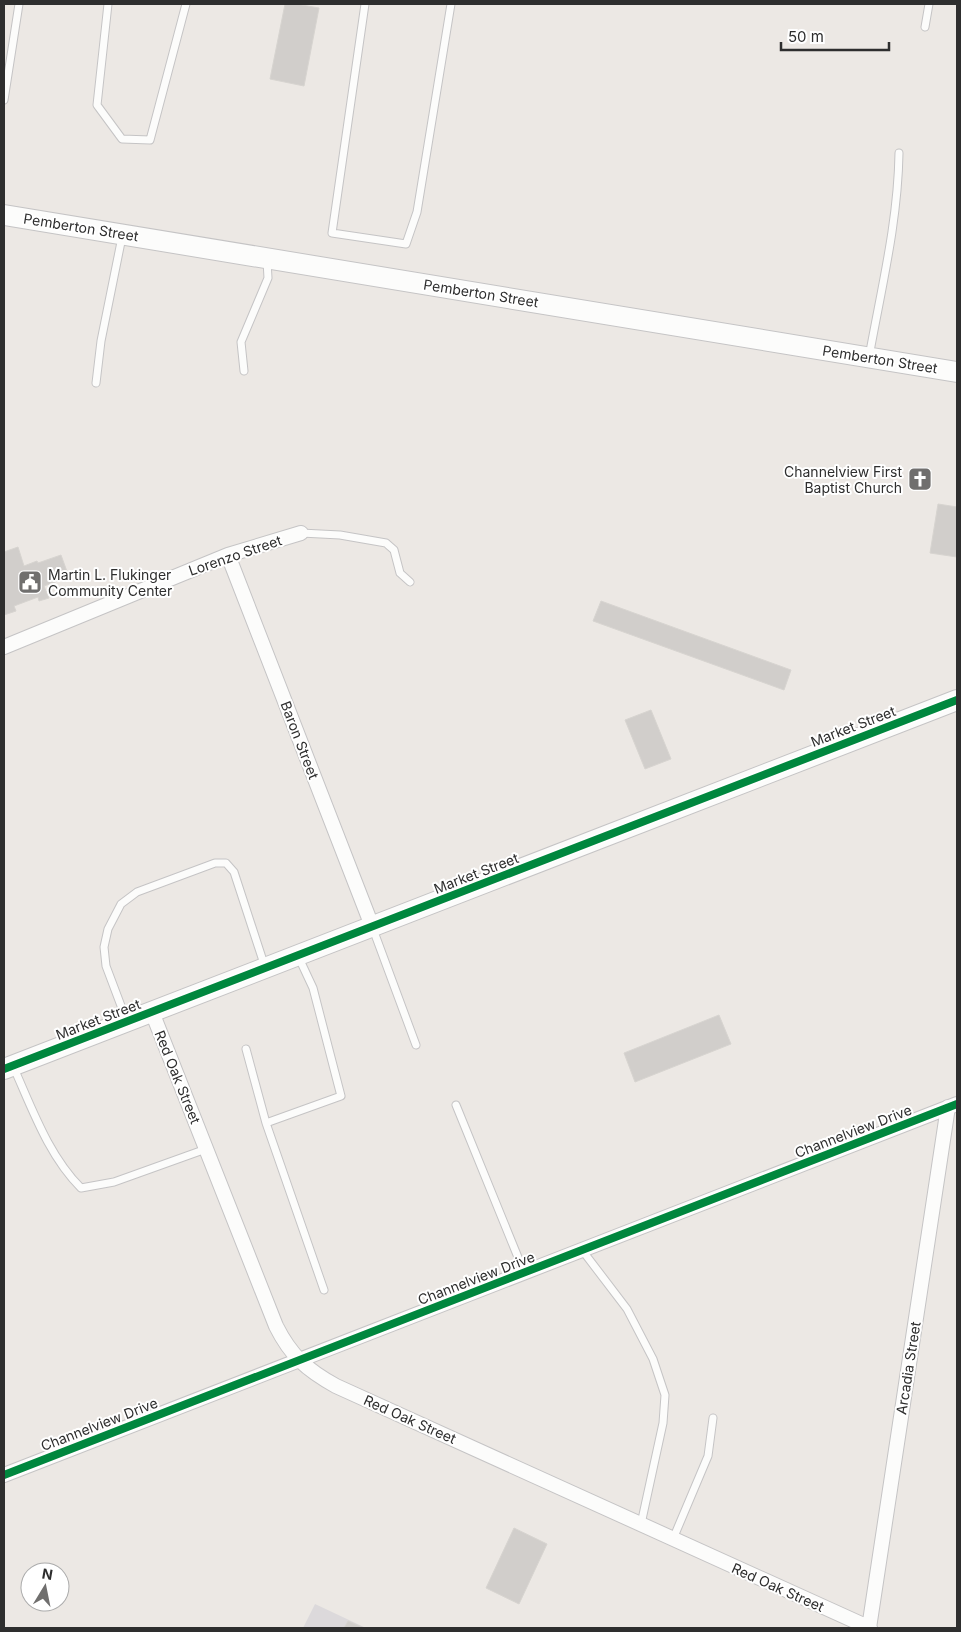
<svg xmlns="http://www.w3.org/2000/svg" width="961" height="1632" font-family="Inter,sans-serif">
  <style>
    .industrial { fill: #dcd9db }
    .building { fill: #d1cecb; stroke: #d7d4d0 }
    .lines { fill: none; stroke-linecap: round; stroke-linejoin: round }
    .lane-casing { stroke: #c5c4c5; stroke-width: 9 }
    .street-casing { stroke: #c5c4c5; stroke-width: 16 }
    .secondary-casing { stroke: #c5c4c5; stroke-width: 22 }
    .lane { stroke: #fcfcfb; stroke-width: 7 }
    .street { stroke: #fcfcfb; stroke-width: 14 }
    .secondary { stroke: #fcfcfb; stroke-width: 20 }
    .cycleway-casing { stroke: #fff; stroke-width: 11 }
    .cycleway { stroke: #00873e; stroke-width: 8 }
    .labels { text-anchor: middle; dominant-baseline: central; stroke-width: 4; stroke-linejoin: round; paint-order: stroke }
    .street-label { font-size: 14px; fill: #2e2e2e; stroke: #fff }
    .poi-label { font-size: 14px; fill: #2e2e2e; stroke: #fff; text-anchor: end }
  </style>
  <rect width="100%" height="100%" fill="#ece8e4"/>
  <!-- industrial -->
  <path class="industrial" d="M 315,1604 L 366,1628 L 303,1628 Z"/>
  <!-- building -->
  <path class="building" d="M 285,4 L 296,4 L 319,8 L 304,86 L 270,79 Z
    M 938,504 L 957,507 L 957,557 L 930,553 Z
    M 18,547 L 24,566 L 37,561 L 38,563 L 61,555 L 69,577 L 44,586 L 49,598 L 39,601 L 38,597 L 14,606 L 16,611 L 4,615 L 4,552 Z
    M 601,601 L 791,670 L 784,690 L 593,621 Z
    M 651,710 L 671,759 L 645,769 L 625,720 Z
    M 719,1015 L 731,1044 L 635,1082 L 624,1053 Z
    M 514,1528 L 547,1544 L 519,1604 L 486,1588 Z
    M 348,1621 L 364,1628 L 344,1628 Z"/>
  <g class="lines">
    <!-- lane casing -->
    <g class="lane-casing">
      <path id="lane" d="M 108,4 L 97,105 L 122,139 L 150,140 L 186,4
        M 365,4 L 332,233 L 406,244 L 417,212 L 451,4
        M 925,27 L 929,4
        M 4,100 L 19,4
        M 869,357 C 881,290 898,222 899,153
        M 244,371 L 241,342 L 268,278 L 267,261
        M 96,383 L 101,341 L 122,237
        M 301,533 L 340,535 L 386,543 L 394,550 L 400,573 L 410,582
        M 373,929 L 416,1045
        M 126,1019 L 106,966 L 104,947 L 108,929 L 121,904 L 137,892 L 215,863 L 226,863 L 234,872 L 265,967
        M 246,1049 L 266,1123 L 341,1096 L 313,988 L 299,958
        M 13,1066 C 32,1108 48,1155 81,1188 L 114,1182 L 206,1149
        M 456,1105 L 524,1272
        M 266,1123 L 324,1290
        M 582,1250 L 627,1309 L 653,1359 L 665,1395 L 663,1423 L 641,1524
        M 673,1539 L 708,1456 L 713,1418"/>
    </g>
    <!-- street casing -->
    <g class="street-casing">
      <path id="street" d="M 228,555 L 372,926
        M 4,647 L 228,555 L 301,533
        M 152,1012 L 276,1326 C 291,1356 307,1370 336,1386 L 870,1628
        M 4,1475 L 957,1104
        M 869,1628 L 948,1107"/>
    </g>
    <!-- secondary casing -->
    <g class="secondary-casing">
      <path id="secondary" d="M 4,215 L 957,372
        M 4,1069 L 957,700"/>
    </g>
    <!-- lane -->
    <use href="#lane" class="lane"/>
    <!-- street -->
    <use href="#street" class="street"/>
    <!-- secondary -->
    <use href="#secondary" class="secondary"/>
    <!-- cycleway casing -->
    <g class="cycleway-casing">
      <path id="cycleway" d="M 4,1069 L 957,700
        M 4,1475 L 957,1104"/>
    </g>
    <!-- cycleway -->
    <use href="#cycleway" class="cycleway"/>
  </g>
  <!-- icons -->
  <defs>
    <g id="church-square" transform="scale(1.25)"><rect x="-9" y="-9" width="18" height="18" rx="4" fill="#706f6e" stroke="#fff"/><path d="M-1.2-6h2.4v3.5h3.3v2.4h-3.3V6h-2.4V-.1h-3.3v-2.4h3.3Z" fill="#fff"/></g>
    <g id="civic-square" transform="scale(1.25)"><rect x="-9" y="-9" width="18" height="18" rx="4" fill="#706f6e" stroke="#fff"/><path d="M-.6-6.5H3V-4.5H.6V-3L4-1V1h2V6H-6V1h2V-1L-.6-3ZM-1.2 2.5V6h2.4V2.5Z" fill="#fff"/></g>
  </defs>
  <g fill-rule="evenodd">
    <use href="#church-square" x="920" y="479"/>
    <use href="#civic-square" x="30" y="582"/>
  </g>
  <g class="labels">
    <!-- street labels -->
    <g class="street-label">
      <text transform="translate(81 227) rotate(9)">Pemberton Street</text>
      <text transform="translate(481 293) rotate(9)">Pemberton Street</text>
      <text transform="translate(880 359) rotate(9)">Pemberton Street</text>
      <text transform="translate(235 555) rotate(-19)">Lorenzo Street</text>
      <text transform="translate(853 726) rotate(-21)">Market Street</text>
      <text transform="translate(300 740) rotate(69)">Baron Street</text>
      <text transform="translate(476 873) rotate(-21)">Market Street</text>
      <text transform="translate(98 1019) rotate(-21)">Market Street</text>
      <text transform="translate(178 1077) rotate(68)">Red Oak Street</text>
      <text transform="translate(853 1131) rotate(-21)">Channelview Drive</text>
      <text transform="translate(476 1278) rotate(-21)">Channelview Drive</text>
      <text transform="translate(908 1368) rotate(-81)">Arcadia Street</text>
      <text transform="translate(410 1419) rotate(24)">Red Oak Street</text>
      <text transform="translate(99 1424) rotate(-21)">Channelview Drive</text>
      <text transform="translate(778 1587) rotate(24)">Red Oak Street</text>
    </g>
    <!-- poi labels -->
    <g class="poi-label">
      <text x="902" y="471">Channelview First<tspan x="902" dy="16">Baptist Church</tspan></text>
      <text x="48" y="574" text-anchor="start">Martin L. Flukinger<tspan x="48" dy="16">Community Center</tspan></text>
    </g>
  </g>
  <!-- border -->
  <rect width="961" height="1632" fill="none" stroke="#2e2e2e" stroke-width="10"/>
  <!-- north arrow -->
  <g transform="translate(45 1587) rotate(10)"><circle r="24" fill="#ffffff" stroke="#ababab"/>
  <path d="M0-4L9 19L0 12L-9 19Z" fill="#706f6e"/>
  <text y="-8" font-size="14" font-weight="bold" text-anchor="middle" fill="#2e2e2e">N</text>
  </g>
  <!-- scale -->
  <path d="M781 42v8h108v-8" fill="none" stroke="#2e2e2e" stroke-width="2.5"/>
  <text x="788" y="42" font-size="15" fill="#2e2e2e" stroke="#ffffff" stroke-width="4" paint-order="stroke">50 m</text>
</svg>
